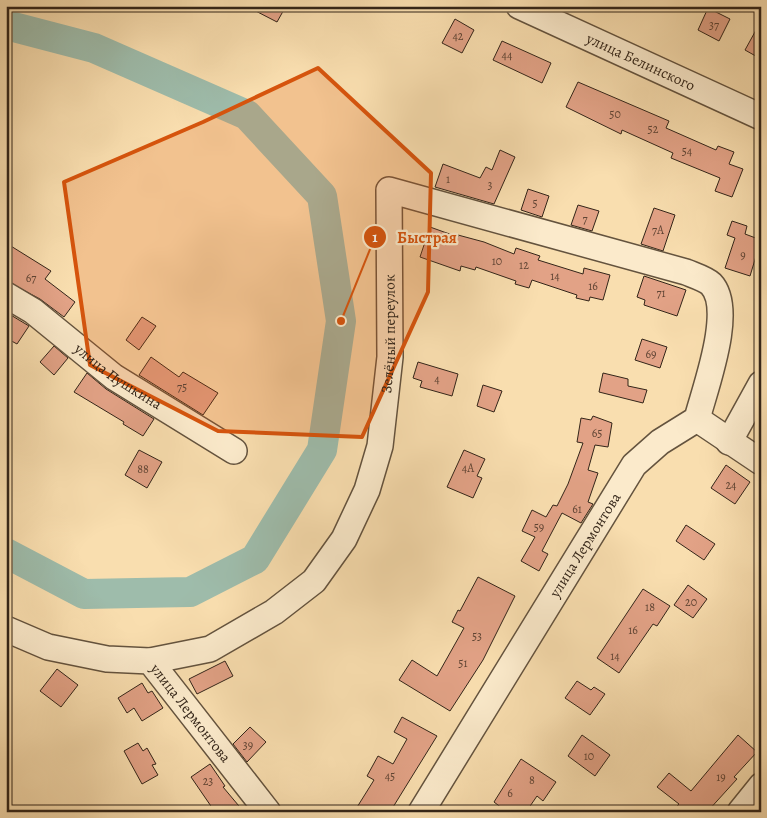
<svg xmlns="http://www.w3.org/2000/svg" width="767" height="818" font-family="Alegreya,serif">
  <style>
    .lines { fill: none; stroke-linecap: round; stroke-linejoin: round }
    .river { stroke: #9ebcab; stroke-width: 30 }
    .building { fill: #e2a286; stroke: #332519 }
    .minor-casing { stroke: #64533e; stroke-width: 28 }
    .minor { stroke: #fbeacb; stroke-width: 25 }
    .marked { fill: #d6540d; fill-opacity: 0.2; stroke: #d6540d; stroke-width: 4; stroke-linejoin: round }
    .labels { text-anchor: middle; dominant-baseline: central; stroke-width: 4.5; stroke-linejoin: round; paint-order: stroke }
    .number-label { font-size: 12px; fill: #5f4434 }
    .street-label { font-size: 15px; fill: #332519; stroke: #fbeacb }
    .leader { fill: none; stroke: #d6540d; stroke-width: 2 }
    .callout-dot { fill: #d6540d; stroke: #fbeacb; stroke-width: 2 }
    .mark-label { font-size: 15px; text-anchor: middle; font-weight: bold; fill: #fff }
    .callout-label { font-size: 16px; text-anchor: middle; font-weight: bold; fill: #d6540d; stroke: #fbeacb; stroke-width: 4.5; stroke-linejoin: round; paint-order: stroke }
  </style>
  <rect width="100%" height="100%" fill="#f9deaf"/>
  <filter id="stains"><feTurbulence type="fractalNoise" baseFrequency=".004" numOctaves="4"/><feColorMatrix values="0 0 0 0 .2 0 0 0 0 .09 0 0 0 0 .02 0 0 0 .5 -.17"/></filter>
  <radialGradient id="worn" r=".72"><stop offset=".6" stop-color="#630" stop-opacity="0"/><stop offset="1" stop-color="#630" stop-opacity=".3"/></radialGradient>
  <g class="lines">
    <!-- river -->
    <path class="river" d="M 6,25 L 94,48 L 247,115 L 322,196 L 341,321 L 322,450 L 255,559 L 190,592 L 84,594 L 6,553"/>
  </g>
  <!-- building -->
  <path class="building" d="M 246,6 L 286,6 L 277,22 Z
    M 708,8 L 730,19 L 719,41 L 698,30 Z
    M 455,19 L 474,30 L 462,53 L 442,43 Z
    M 761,21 L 761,59 L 745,50 Z
    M 502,41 L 551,63 L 542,83 L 493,60 Z
    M 578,82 L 669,121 L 666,128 L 716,150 L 718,146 L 734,152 L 729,164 L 743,169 L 732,197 L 715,191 L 720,178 L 671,158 L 673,153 L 622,130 L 621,134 L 566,107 Z
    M 500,150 L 515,157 L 494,204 L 435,187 L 443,164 L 480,178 L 486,167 L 492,170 Z
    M 528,189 L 549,196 L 542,217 L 521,210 Z
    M 578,205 L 599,211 L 592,231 L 571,225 Z
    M 654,208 L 675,215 L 663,251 L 641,244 Z
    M 732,221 L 747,226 L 745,234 L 761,240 L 750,276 L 725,268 L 735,238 L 727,235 Z
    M 430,227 L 458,237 L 458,235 L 484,242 L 514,254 L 516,248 L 540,256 L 538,260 L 583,274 L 584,268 L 610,275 L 603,300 L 590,297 L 589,301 L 576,298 L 577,295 L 532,280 L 529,288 L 515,284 L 516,281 L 476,267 L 475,270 L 461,266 L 460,271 L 420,257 Z
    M 6,243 L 51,271 L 45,279 L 75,302 L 64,317 L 40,299 L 6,281 Z
    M 644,276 L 686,290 L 677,316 L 644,305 L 645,300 L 637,297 Z
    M 9,314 L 29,326 L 17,344 L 6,338 L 6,318 Z
    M 142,317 L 156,326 L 139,350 L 126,340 Z
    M 642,339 L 667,347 L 660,368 L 635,360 Z
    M 54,346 L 68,358 L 54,375 L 40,362 Z
    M 151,357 L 179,377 L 183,372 L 218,393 L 203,415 L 139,375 Z
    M 418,362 L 458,374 L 452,396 L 420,387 L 422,381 L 413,378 Z
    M 87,373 L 106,389 L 154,419 L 143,436 L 123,424 L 124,422 L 74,392 Z
    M 603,373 L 628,379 L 628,386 L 647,390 L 643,403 L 599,392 Z
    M 483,385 L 502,391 L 494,412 L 477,406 Z
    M 593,416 L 612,423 L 608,447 L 595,445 L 588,470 L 598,473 L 588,502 L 593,504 L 581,523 L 562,513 L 542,551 L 548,554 L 539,571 L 521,561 L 535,537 L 522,531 L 532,510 L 546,517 L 553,505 L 557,506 L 568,484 L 583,443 L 577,442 L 581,418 L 591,420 Z
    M 139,450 L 162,462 L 147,488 L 125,475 Z
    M 464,450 L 485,459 L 477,476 L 482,478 L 473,498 L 447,487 Z
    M 726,465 L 750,482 L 735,504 L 711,488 Z
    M 686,525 L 715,544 L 704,560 L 676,541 Z
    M 478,577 L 515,596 L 483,660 L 450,711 L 399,680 L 412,660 L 437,676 L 464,628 L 452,622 L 458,610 L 460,611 Z
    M 688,585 L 707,599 L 693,618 L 674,605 Z
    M 643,589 L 670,606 L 657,626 L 653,624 L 619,673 L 597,658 Z
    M 225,661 L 233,676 L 197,694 L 189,679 Z
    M 57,669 L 78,685 L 61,707 L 40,691 Z
    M 577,681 L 591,690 L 594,687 L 605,694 L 590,715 L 565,698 Z
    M 142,683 L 148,693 L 152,691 L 163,708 L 142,721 L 134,708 L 127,713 L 118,698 Z
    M 402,717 L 437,736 L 390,812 L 354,812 L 374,780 L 367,776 L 378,756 L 393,764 L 407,739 L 394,732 Z
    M 250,727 L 266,742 L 247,762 L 233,744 Z
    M 582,735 L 610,755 L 595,776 L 568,756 Z
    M 738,735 L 757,752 L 734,777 L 737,779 L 707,812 L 672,812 L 679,804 L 657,787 L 669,773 L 691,791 Z
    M 138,743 L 143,751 L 147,748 L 156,764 L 152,765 L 158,775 L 142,784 L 124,751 Z
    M 521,759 L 556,782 L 543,801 L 537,796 L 526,812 L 507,812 L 494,802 Z
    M 210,764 L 225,786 L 223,787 L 244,812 L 215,812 L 191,777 Z"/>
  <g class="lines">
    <!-- minor casing -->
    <g class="minor-casing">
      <g id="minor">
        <path id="s1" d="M 519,6 L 761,117"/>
        <path id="s2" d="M 6,295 L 33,311 L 114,377 L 234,451"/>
        <path d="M 697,419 L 761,462"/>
        <path d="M 729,442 L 761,384"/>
        <path id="s3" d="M 6,629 L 48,647 L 107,659 L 150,661 L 268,812"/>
        <path id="s4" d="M 150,661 L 210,649 L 274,612 L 314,581 L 344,539 L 367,490 L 380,446 L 390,357 L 389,190 L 686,272 C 693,275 706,279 711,284 C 735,309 705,388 697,419 L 660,442 L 634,465 L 421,812"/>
        <path d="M 740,812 L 761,786"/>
      </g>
    </g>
    <!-- minor -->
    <use href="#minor" class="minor"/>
  </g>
  <!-- marked area -->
  <path class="marked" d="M 318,68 L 431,173 L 428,292 L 362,437 L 218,431 L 90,365 L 64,182 L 203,122 Z"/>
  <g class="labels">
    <!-- number labels -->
    <g class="number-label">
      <text x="714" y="25">37</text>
      <text x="458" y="36">42</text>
      <text x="507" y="55">44</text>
      <text x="615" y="114">50</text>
      <text x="653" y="129">52</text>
      <text x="687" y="151">54</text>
      <text x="448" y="179">1</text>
      <text x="490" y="185">3</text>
      <text x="535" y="203">5</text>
      <text x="585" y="219">7</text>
      <text x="658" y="230">7А</text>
      <text x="743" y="255">9</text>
      <text x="497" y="261">10</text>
      <text x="524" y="265">12</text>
      <text x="555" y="276">14</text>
      <text x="31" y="278">67</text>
      <text x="593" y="286">16</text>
      <text x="661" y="293">71</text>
      <text x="651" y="354">69</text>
      <text x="437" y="379">4</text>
      <text x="182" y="387">75</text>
      <text x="597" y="433">65</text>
      <text x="468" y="468">4А</text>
      <text x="143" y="469">88</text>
      <text x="731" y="485">24</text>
      <text x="577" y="509">61</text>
      <text x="539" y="527">59</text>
      <text x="691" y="602">20</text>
      <text x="650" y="607">18</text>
      <text x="633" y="630">16</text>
      <text x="477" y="636">53</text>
      <text x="615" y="656">14</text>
      <text x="463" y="663">51</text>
      <text x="248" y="745">39</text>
      <text x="589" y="756">10</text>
      <text x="390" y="776">45</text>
      <text x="721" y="777">19</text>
      <text x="532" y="780">8</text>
      <text x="208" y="781">23</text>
      <text x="510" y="793">6</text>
    </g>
    <!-- street labels -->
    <g class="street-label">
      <text stroke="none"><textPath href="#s1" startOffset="134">улица Белинского</textPath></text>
      <text stroke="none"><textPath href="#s4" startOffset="450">Зелёный переулок</textPath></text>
      <text stroke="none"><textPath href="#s2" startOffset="139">улица Пушкина</textPath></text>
      <text transform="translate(585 545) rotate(-58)">улица Лермонтова</text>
      <text stroke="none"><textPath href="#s3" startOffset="215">улица Лермонтова</textPath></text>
    </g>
  </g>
  <!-- callouts -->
  <path class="leader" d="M341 321L375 237"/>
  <g class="callout-dot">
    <circle cx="341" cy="321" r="5"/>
    <circle cx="375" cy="237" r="12"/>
  </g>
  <g class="mark-label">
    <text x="375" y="242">1</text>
  </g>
  <g class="callout-label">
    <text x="427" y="243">Быстрая</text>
  </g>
  <!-- margin -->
  <rect width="767" height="818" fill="none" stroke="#f9deaf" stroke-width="25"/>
  <rect x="8" y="8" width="752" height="803" fill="none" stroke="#332519" stroke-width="2.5"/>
  <rect x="12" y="12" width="742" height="793" fill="none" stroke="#332519"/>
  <rect width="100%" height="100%" filter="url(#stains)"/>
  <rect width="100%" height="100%" fill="url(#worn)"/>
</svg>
